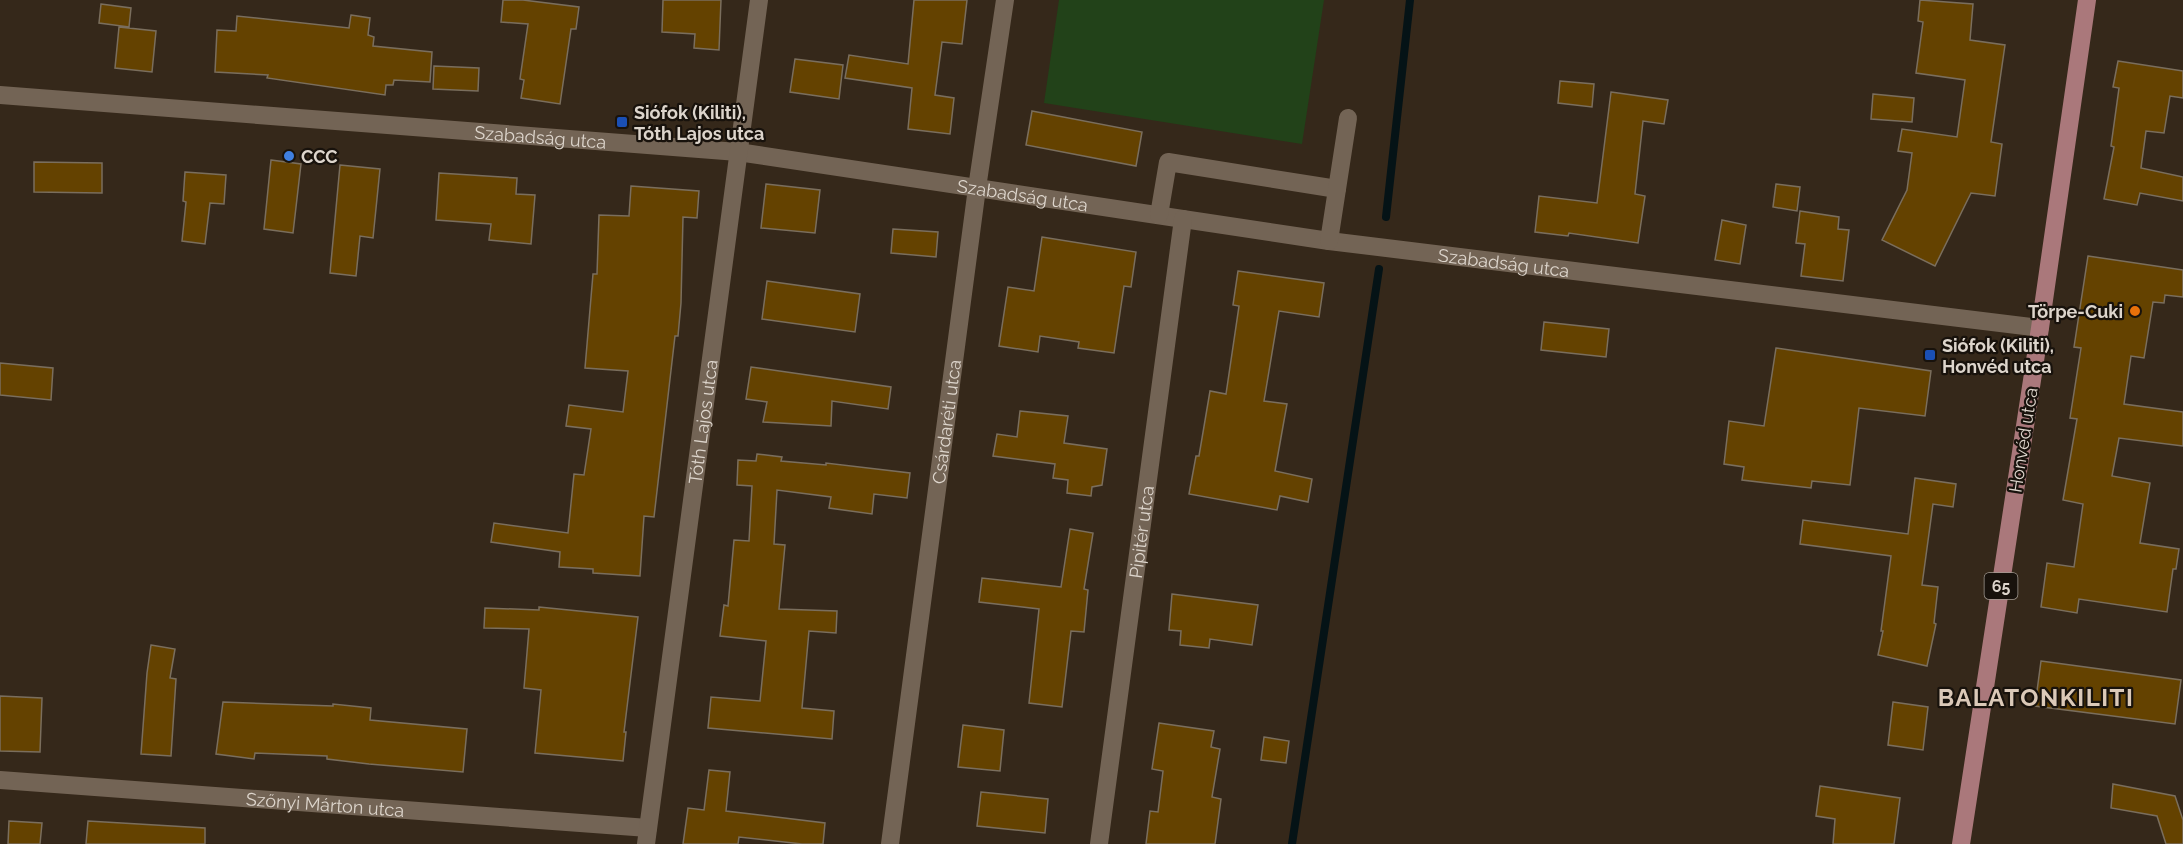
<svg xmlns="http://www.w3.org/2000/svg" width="2183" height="844" font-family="Raleway,sans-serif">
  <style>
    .green { fill: #224219 }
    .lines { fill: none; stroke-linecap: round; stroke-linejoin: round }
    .stream { stroke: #051316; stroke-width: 8 }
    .building { fill: #644200; stroke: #7a6e5d; stroke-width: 1.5 }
    .street { stroke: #736455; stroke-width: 18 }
    .primary { stroke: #aa787b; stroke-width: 18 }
    .transit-dot { fill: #1a4fb4; stroke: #18120c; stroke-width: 2 }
    .shop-dot { fill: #3f7fe0; stroke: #18120c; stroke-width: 2 }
    .food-dot { fill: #e8710a; stroke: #18120c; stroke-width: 2 }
    .labels { text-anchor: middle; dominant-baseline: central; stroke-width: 4.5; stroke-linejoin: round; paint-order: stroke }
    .shield { fill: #18120c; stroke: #a29a92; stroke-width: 1.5 }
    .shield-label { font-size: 16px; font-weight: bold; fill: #ddd5cc }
    .poi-label { font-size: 18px; font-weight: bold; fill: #ddd5cc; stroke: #18120c; text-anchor: start }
    .street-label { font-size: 18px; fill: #ddd5cc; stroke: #18120c }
    .district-label { font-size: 24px; font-weight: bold; letter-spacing: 1.5px; fill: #dbc9b8; stroke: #18120c }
  </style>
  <rect width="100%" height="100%" fill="#35281a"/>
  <!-- green -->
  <path class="green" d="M 1059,0 L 1324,0 L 1302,144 L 1044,103 Z"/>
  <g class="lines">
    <!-- stream -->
    <path class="stream" d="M 1386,217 L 1410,0
      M 1292,844 L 1379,269"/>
  </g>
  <!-- building -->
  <path class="building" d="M 503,0 L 523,0 L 579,7 L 576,29 L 571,29 L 560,104 L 521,98 L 524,80 L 520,79 L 528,24 L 501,22 Z
    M 663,0 L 721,0 L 719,50 L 694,48 L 695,34 L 662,32 Z
    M 914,0 L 967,0 L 962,44 L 942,42 L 935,95 L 954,98 L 950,134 L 908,129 L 912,88 L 845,78 L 849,55 L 908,64 Z
    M 1920,0 L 1973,4 L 1970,40 L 2005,45 L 1991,142 L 2002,144 L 1995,196 L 1971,193 L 1935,266 L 1882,240 L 1907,190 L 1912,153 L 1898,151 L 1902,129 L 1957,137 L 1965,80 L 1916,73 L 1923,22 L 1918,21 Z
    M 101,4 L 131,8 L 129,27 L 99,23 Z
    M 351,15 L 370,18 L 368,35 L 374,37 L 373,46 L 432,52 L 430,82 L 394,80 L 393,85 L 386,85 L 385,95 L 267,78 L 268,75 L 215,72 L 217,30 L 236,31 L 237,16 L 349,28 Z
    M 119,27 L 156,31 L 152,72 L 115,68 Z
    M 795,59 L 843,65 L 839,99 L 790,92 Z
    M 2118,61 L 2183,71 L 2183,98 L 2170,96 L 2164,133 L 2146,131 L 2141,168 L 2183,177 L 2183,201 L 2140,193 L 2137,205 L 2104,199 L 2114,147 L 2111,146 L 2119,88 L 2113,87 Z
    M 434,66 L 479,68 L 478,91 L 433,89 Z
    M 1560,81 L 1594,84 L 1592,107 L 1558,103 Z
    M 1611,92 L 1668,100 L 1664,124 L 1643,121 L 1635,194 L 1645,196 L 1638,243 L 1569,233 L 1568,236 L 1535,232 L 1539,196 L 1597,203 Z
    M 1873,94 L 1914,98 L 1912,122 L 1871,119 Z
    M 1032,111 L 1142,132 L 1136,166 L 1026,145 Z
    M 271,160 L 301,164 L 293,233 L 264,229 Z
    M 34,162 L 102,163 L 102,193 L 34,192 Z
    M 340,165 L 380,169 L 373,238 L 360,236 L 356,276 L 330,273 Z
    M 185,172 L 226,175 L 224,204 L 210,203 L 205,244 L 182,241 L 186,202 L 183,201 Z
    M 439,173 L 517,178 L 516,194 L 535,195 L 531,244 L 489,240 L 491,224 L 436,220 Z
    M 766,184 L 820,190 L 815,233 L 761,228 Z
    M 1776,184 L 1800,187 L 1797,211 L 1773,207 Z
    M 631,186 L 699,191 L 697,218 L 683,217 L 681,303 L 678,336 L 675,336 L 654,517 L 644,516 L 640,576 L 593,573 L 593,569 L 559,567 L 560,552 L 491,542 L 494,523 L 568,533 L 574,474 L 584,475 L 591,429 L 566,426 L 569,405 L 623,412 L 628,371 L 585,368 L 593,274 L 597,274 L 599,215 L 629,216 Z
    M 1800,211 L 1839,217 L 1838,229 L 1849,230 L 1843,281 L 1801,276 L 1805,244 L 1796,243 Z
    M 1722,220 L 1746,225 L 1740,264 L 1715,260 Z
    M 893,229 L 938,232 L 936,257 L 891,253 Z
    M 1042,237 L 1136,252 L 1131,287 L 1124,286 L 1114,353 L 1078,348 L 1079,342 L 1040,336 L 1038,352 L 999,346 L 1008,287 L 1034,291 Z
    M 2088,256 L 2183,270 L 2183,297 L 2165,295 L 2164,303 L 2153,302 L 2144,358 L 2131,356 L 2124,404 L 2183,412 L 2183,446 L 2119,438 L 2112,476 L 2150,483 L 2140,543 L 2179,549 L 2176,569 L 2173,569 L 2167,612 L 2079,599 L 2077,613 L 2041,607 L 2047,563 L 2074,567 L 2083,504 L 2063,500 L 2077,419 L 2070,418 L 2081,348 L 2074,347 Z
    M 1238,271 L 1324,283 L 1319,317 L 1279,311 L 1264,401 L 1287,404 L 1275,471 L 1312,479 L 1308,502 L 1280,496 L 1277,510 L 1189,494 L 1196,456 L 1199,456 L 1210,391 L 1226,394 L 1239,306 L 1233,305 Z
    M 767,281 L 860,294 L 855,332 L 762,319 Z
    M 1544,322 L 1609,329 L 1606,357 L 1541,350 Z
    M 1776,348 L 1931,371 L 1925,416 L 1859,408 L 1850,485 L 1812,481 L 1811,488 L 1742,480 L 1744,467 L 1724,464 L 1729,421 L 1764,426 Z
    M 0,363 L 53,368 L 51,400 L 0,395 Z
    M 751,367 L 891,387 L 888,409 L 832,401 L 831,426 L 763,422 L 767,402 L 746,399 Z
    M 1020,411 L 1068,416 L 1064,443 L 1107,449 L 1102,485 L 1092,487 L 1091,496 L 1067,493 L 1068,480 L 1053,478 L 1055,464 L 993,456 L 997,434 L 1017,437 Z
    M 757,454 L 782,457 L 781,461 L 826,465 L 826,463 L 910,473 L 907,498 L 874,494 L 872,514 L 829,508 L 831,497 L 777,490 L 774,544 L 785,545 L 779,609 L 837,611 L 836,633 L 809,631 L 802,708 L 834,711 L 832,739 L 708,728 L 711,697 L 760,701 L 766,641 L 720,636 L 724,605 L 728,606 L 734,540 L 749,541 L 752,486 L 737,485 L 738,460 L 756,461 Z
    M 1915,478 L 1956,484 L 1953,507 L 1933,504 L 1922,585 L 1938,587 L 1934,623 L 1936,624 L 1927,666 L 1878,655 L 1883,631 L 1881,631 L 1891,556 L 1800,544 L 1803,520 L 1908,534 Z
    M 1070,529 L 1093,533 L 1084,589 L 1088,590 L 1084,632 L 1071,631 L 1062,707 L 1029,703 L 1039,609 L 979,602 L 982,578 L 1061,587 Z
    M 1172,594 L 1258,605 L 1252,645 L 1210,639 L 1209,648 L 1180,645 L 1181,631 L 1169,630 Z
    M 539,607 L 638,617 L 624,732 L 626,732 L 623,761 L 535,753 L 541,690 L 524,688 L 529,629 L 484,628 L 485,608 L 539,610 Z
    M 151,645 L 175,649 L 170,678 L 176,679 L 171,756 L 141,754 L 147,673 Z
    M 2041,661 L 2181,680 L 2175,724 L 2035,706 Z
    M 0,696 L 42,698 L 40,752 L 0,751 Z
    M 223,702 L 333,706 L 333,704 L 371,708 L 370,720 L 467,729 L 463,772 L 369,764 L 327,759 L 327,756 L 255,753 L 254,759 L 216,754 Z
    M 1893,702 L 1928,707 L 1923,750 L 1888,745 Z
    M 1159,723 L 1214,731 L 1211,747 L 1220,749 L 1212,797 L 1221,799 L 1215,844 L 1146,844 L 1150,811 L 1158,812 L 1163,771 L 1152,769 Z
    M 963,725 L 1004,730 L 1000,771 L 958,767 Z
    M 1264,737 L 1289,741 L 1286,763 L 1261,760 Z
    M 709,770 L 730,772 L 726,811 L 825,823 L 823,844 L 802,844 L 739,837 L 738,844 L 683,844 L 688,808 L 704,810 Z
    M 2113,784 L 2175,796 L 2183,820 L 2183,844 L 2166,844 L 2157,816 L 2111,808 Z
    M 1820,786 L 1900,798 L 1894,844 L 1833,844 L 1835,819 L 1816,816 Z
    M 981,792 L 1048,799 L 1045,833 L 977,826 Z
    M 9,821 L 42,823 L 40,844 L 8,844 Z
    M 88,821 L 205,828 L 205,844 L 86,844 Z"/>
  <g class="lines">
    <!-- street -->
    <g class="street">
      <path id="s1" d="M 0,95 L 738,152 L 1329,241 L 2040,328"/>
      <path d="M 1159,215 L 1168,162 L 1337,189"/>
      <path d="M 1329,241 L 1348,118"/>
      <path id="s2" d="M 0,780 L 648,828"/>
      <path id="s3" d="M 646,844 L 759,0"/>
      <path id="s4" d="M 890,844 L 977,188 L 1005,0"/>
      <path id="s5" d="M 1099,844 L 1183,219"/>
    </g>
    <!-- primary -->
    <path class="primary" d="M 1961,844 L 2040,328 L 2087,0"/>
  </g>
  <!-- markers -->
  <g class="transit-dot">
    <rect x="616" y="116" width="12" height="12" rx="3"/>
    <rect x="1924" y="349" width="12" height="12" rx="3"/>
  </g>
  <circle class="shop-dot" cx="289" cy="156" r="6"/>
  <circle class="food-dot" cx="2135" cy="311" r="6"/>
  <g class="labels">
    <!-- shield labels -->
    <rect class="shield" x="1984.5" y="573" width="33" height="26" rx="4.5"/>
    <g class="shield-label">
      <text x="2001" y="586">65</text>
    </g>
    <!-- poi labels -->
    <g class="poi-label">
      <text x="634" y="112">Siófok (Kiliti),<tspan x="634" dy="21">Tóth Lajos utca</tspan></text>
      <text x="301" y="156">CCC</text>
      <text x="2123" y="311" text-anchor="end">Törpe-Cuki</text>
      <text x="1942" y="345">Siófok (Kiliti),<tspan x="1942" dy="21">Honvéd utca</tspan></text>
    </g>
    <!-- street labels -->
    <g class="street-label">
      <text stroke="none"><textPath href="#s1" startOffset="542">Szabadság utca</textPath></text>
      <text stroke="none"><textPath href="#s1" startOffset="1028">Szabadság utca</textPath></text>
      <text stroke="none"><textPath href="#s1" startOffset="1514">Szabadság utca</textPath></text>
      <text stroke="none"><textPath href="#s3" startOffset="426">Tóth Lajos utca</textPath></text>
      <text stroke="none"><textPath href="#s4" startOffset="426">Csárdaréti utca</textPath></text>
      <text transform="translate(2023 440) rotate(-81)">Honvéd utca</text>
      <text stroke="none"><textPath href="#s5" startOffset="315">Pipitér utca</textPath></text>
      <text stroke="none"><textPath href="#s2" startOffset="326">Szőnyi Márton utca</textPath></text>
    </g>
    <!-- district labels -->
    <g class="district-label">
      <text x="2036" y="697">BALATONKILITI</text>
    </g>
  </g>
</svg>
